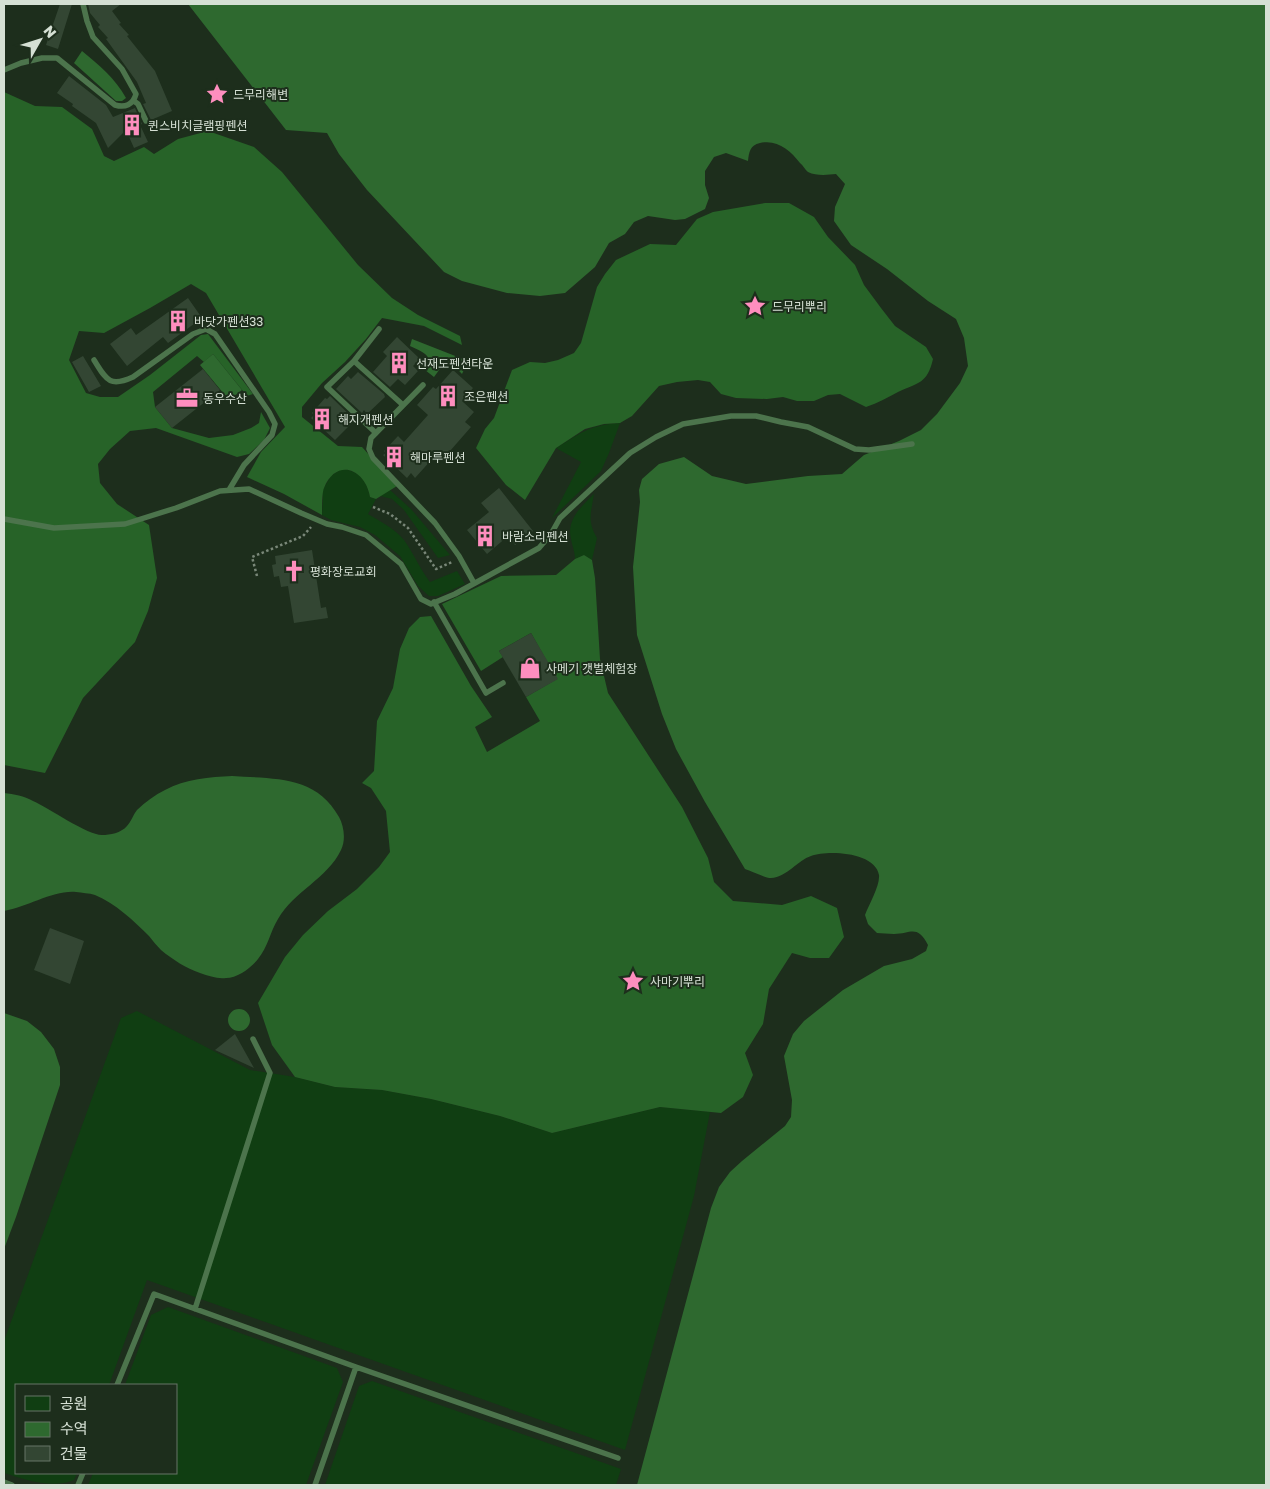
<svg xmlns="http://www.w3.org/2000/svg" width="1270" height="1489" font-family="'Golos Text','Noto Sans KR',sans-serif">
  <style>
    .green { fill: #103e12 }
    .forest { fill: #276328 }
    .water { fill: #2e692f }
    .building { fill: #334633 }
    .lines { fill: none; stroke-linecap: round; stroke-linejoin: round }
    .path { stroke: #798778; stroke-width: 2.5; stroke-dasharray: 2.5 2.5; stroke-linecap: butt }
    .lane { stroke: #4c744c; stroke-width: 5.5 }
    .labels { text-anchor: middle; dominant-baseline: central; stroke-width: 4; stroke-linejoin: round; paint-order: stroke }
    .poi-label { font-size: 12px; fill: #d5e0d4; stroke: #1d2e1c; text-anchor: start }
  </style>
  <rect width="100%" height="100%" fill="#1d2e1c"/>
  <!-- green -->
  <path class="green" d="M 620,423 L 609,453 L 601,471 L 552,518 L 581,462 L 556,448 C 581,433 589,425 620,423 Z
    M 341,469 C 358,470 367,480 370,497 L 376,499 L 368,514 C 380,521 395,529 404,540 C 414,554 420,569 430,582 L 457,571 L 465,584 L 438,596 L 429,596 L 418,586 L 400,556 L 375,535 L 360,527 L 331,520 L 322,515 L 323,498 L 322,491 L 331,476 Z
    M 390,490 L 411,509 L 450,555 L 438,558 L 404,510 L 392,499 L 380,496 Z
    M 594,494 C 591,513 587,521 597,538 L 592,560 L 584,555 L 575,559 C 575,551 572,546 571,539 C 566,519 582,506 594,494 Z
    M 137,1011 L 250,1070 L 295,1077 L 335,1087 L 382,1090 L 431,1099 L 500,1116 L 552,1133 L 660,1107 L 710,1112 L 694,1196 L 625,1450 L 147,1280 L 109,1385 L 16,1385 L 16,1473 L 77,1473 L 74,1480 C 52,1489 26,1480 4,1473 L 4,1341 L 121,1018 Z
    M 168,1307 L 337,1368 L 343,1382 L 306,1485 L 88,1485 L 93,1473 L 176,1473 L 176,1385 L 125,1385 L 151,1315 Z
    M 372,1381 L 621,1469 L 616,1485 L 325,1485 L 359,1386 Z"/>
  <!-- forest -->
  <path class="forest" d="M 4,92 L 35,106 L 62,107 L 92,129 L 104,156 L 114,161 L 144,147 L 154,154 L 178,139 L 208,131 L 254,147 L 282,172 L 358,265 L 392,298 L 418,315 L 460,336 L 462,345 L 424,326 L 382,318 L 366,339 L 345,362 L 322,383 L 302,407 L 302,417 L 338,446 L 362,447 L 397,486 L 376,499 L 370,497 C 365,468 336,458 324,488 C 322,492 322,509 322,515 L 284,494 L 247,477 L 261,452 L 285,427 L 206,293 L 191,284 L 150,308 L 104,333 L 79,331 L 69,360 L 86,393 L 100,397 L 118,397 L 150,375 L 201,335 L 208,334 L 253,394 L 247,396 L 213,354 L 204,362 L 197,356 L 153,392 L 155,407 L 172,428 L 209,438 L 233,435 L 251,428 L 259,423 L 261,412 L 270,428 L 264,440 L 249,454 L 237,457 L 156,428 L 130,431 L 110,449 L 98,464 L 100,483 L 117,504 L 149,525 L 157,578 L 148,611 L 135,642 L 83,698 L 45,773 L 4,765 Z
    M 765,203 L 789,203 L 814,217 L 828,237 L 855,265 L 864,285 L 881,308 L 895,326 L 926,347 L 933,359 C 927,384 919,382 898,392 C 888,397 878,403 866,407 L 840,394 L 828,395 L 814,401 L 797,401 L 783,397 L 767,399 L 736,398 L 721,394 L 710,382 L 698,380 L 677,382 L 659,386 L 632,416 L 620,423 L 604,424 L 585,429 L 556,448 L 525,500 L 506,485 L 476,448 L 485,429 L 494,418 L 512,370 L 530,362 L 545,363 L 558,360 L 574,353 L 581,343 L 597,287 L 605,274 L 616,260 L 650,244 L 676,245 L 697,219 L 713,212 Z
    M 584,555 L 592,560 L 595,578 L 600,659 L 608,693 L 682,807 L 708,858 L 714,882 L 733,901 L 782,905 L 811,896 L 837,908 L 844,937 L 829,958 L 810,958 L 792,953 L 769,989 L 763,1024 L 745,1053 L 753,1075 L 743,1097 L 721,1113 L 660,1107 L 552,1133 L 500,1116 L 431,1099 L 382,1090 L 335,1087 L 295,1077 L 272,1045 L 258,1003 L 285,957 L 303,935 L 328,911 L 357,889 L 379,867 L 390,852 L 386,811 L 371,788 L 362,783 L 374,771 L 377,721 L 393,688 L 400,649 L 409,628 L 420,617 L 431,616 L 471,686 L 492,717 L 475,727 L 487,752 L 540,721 L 526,697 L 557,679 L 531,633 L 499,651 L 503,657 L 481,671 L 442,604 L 501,576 L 556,575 L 575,559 Z"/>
  <!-- water -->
  <path class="water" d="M 188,4 L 1266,4 L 1266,1485 L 637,1485 L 711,1208 L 719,1187 L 730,1172 L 742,1161 L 785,1126 L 791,1117 L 792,1100 L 784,1056 L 793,1034 L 804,1021 L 843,990 L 884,966 L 912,959 L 926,951 L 928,945 C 917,924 911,934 894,934 C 888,934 882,933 877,933 L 868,924 L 865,915 C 869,904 880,886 879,875 C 875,852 828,850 811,856 C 798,860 787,877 771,878 C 765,878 752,871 745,869 L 705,802 L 676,749 L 662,714 L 637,635 L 633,567 L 640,502 L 639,490 L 642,479 L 659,464 L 684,457 L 712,476 L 746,484 L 808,476 L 842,474 L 864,455 L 899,441 L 921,430 L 937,414 L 960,383 L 968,366 L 964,338 L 956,319 L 928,301 L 887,269 L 851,245 L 834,221 L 835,207 L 845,184 L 836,174 C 827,175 816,176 808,172 C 805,170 803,165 800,163 C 790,150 777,139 760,143 C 750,145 749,152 748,161 L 726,153 L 714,157 L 705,171 L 705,185 L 709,198 L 705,209 L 685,219 L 675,220 L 648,216 L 634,222 L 625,234 L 609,243 L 595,267 L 565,293 L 540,296 L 507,293 L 462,281 L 444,272 L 367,190 L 339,154 L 327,133 L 286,130 Z
    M 82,51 C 99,65 115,78 126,98 L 122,101 L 116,101 L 74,63 Z
    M 412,339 L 468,361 L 462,374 C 456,367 452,365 442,366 L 434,377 L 425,370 C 436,356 421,351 410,346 Z
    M 213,354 L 242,390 L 229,400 L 200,365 Z
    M 232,776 C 273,779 316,775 339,817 C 344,826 346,840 341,850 C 327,879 294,891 278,919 C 270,932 268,947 258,959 C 251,968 237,978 226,978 C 217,979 209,976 200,973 C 186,968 173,960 161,950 C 157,946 153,941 149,936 C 134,921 115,903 95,895 C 89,893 82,893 76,892 C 53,890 28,907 4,911 L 4,793 C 14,794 24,796 33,801 C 49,808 87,835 102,835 C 110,835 121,833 127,826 C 131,822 133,815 137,810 C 145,802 155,795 165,790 C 185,779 210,777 232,776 Z
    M228 1020a11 11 0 1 1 22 0a11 11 0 1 1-22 0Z
    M 4,1013 L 27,1021 L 41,1032 L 54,1049 L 60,1067 L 60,1085 L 16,1217 L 4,1249 Z"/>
  <!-- building -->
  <path class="building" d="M 60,4 L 72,4 L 58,49 L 46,45 Z
    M 88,4 L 121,4 L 112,11 L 121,23 L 119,24 L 129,35 L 127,36 L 155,71 L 172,111 L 151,120 L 143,104 L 146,103 L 137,82 L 106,39 L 108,38 L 98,27 L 100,25 L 90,13 Z
    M 69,76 L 106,105 L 113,117 L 135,108 L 142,124 L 140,125 L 148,142 L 134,148 L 126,130 L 108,148 L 96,123 L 72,106 L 73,104 L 57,93 Z
    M 188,298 L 202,318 L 168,343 L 163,337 L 127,366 L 110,344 L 131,328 L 136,335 Z
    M 397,337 L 420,359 L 413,366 L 418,371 L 405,385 L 398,379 L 390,387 L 373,372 L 387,356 L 383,352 Z
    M 83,356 L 101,386 L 89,392 L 72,362 Z
    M 203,369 L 220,390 L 172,428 L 155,407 Z
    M 453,370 L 473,388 L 462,401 L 474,412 L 465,422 L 471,427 L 443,459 L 442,458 L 438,463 L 433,458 L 415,478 L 411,473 L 407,478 L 383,455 L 386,453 L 384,451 L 398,436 L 404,442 L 428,415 L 417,405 L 433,387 L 436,389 Z
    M 358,372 L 384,394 L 385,397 L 367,414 L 364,410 L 362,413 L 336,389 L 348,376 L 351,379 Z
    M 330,396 L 355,420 L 335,440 L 311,418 L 314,415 L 312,413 L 325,398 L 327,399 Z
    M 499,488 L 533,531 L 515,545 L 508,536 L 487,554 L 467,530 L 489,512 L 481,503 Z
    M 312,550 L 321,608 L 326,607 L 328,618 L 294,623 L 288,586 L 281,587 L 279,576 L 274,577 L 272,565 L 276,564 L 275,556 Z
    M 531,633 L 558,679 L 526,697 L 499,651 Z
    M 50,928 L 84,941 L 70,984 L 34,970 Z
    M 235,1034 L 254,1068 L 215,1050 Z"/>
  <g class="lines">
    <!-- path -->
    <path class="path" d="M 373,507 L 390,514 L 408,528 L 436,569 L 452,562
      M 257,576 L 252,557 L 303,536 L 311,527"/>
    <!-- lane -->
    <path class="lane" d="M 4,70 L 21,63 L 42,58 L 57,58 L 115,105 C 125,108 133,105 136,94 L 122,69 L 93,37 L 87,21 L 83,4
      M 134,101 L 138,104 L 146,121
      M 94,360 C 106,379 109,388 133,377 L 193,334 L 206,329 L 215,334 L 269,412 L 275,424 L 272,435 L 244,465 L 229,490
      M 354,361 L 403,405
      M 423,385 L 371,438 L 369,449 L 373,458 L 435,523 L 459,556 L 474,583
      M 376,433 L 327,387 L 354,361 L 379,329
      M 4,519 L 54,528 L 125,524 L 176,508 L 220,491 L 249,489 L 301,513 L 327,524 L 342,527 L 366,535 L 401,564 L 421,599 L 431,604 L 455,594 L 539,548 L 551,534 L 560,518 L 630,453 L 656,437 L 683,424 L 731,416 L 756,416 L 781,422 L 808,427 L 855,449 L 869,450 L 912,444
      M 434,602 L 486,693 L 503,683
      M 195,1309 L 270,1073 L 253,1039
      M 117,1385 L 154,1294 L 356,1367 L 618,1458
      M 4,1482 L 12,1485
      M 78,1485 L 83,1473
      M 315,1485 L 356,1367"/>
  </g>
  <!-- icons -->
  <defs>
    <g id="sight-bare" transform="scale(1.725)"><path d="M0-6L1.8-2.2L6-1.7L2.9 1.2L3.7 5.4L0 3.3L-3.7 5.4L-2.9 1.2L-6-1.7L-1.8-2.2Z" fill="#fe8ebe" stroke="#1d2e1c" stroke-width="2.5" paint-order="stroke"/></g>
    <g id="building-bare" transform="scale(1.725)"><path d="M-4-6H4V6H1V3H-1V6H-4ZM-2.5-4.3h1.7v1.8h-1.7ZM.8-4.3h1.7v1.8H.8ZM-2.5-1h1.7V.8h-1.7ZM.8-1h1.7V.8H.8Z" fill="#fe8ebe" stroke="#1d2e1c" stroke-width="2.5" paint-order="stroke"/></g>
    <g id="office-bare" transform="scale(1.725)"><path d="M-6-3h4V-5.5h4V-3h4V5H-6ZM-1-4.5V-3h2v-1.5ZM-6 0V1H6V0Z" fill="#fe8ebe" stroke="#1d2e1c" stroke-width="2.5" paint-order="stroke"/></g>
    <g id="church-bare" transform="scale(1.725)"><path d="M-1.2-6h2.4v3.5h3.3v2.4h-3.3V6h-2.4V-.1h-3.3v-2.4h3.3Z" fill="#fe8ebe" stroke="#1d2e1c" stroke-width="2.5" paint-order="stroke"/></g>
    <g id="shop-bare" transform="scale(1.725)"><path d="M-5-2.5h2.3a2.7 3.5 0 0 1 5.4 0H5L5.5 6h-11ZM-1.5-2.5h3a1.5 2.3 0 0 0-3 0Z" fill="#fe8ebe" stroke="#1d2e1c" stroke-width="2.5" paint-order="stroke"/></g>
  </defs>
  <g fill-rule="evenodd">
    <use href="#sight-bare" x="217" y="94"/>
    <use href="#building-bare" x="132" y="125"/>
    <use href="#sight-bare" x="755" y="306"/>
    <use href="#building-bare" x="178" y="321"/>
    <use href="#building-bare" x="399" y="363"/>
    <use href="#building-bare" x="448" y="396"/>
    <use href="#office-bare" x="187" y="398"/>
    <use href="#building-bare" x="322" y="419"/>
    <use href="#building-bare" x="394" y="457"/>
    <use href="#building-bare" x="485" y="536"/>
    <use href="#church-bare" x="294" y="571"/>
    <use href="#shop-bare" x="530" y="668"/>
    <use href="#sight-bare" x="633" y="981"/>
  </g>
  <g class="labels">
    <!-- poi labels -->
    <g class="poi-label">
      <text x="233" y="94">드무리해변</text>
      <text x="148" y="125">퀸스비치글램핑펜션</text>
      <text x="772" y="306">드무리뿌리</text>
      <text x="194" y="321">바닷가펜션33</text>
      <text x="416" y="363">선재도펜션타운</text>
      <text x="464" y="396">조은펜션</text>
      <text x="203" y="398">동우수산</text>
      <text x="338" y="419">해지개펜션</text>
      <text x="410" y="457">해마루펜션</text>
      <text x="502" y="536">바람소리펜션</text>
      <text x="310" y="571">평화장로교회</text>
      <text x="546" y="668">사메기 갯벌체험장</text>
      <text x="650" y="981">사마기뿌리</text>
    </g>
  </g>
  <!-- border -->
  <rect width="1270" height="1489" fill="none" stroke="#d5e0d4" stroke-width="10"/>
  <!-- legend -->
  <rect x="15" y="1384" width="162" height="90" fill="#1d2e1c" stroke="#677566"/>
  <rect x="25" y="1396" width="25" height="15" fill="#103e12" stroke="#677566"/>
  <text x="60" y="1409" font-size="15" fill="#d5e0d4">공원</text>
  <rect x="25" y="1422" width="25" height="15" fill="#2e692f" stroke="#677566"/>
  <text x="60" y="1434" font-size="15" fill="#d5e0d4">수역</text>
  <rect x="25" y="1446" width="25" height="15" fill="#334633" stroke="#677566"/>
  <text x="60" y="1459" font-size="15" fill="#d5e0d4">건물</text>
  <!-- north arrow -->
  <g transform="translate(40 40) rotate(51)" stroke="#1d2e1c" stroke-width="4" paint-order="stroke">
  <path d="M0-4L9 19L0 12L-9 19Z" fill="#d5e0d4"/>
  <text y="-8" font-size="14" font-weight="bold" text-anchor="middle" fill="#d5e0d4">N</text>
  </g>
</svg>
